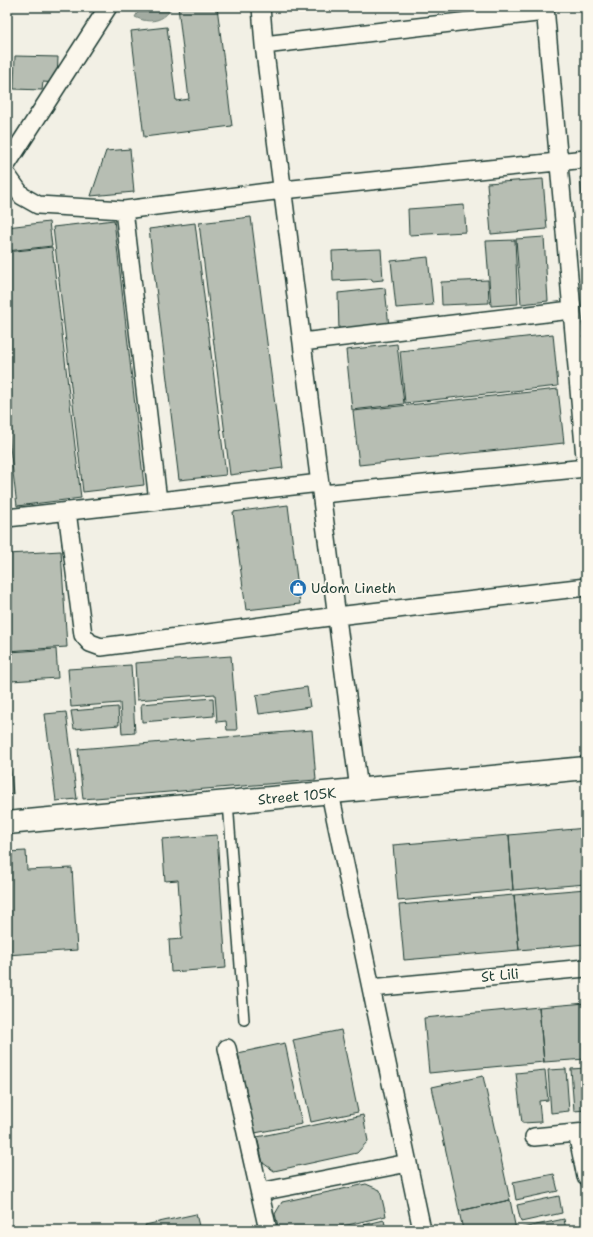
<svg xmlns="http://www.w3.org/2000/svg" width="593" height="1237" font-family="'Shantell Sans',sans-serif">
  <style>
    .water { fill: #a2aba1; stroke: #6e7f75 }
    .building { fill: #b7beb3; stroke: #1f3d34 }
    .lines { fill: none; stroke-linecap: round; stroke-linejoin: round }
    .service-casing { stroke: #1f3d34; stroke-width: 12 }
    .minor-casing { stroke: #1f3d34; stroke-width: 20 }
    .secondary-casing { stroke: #1f3d34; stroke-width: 25 }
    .service { stroke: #fbf7ec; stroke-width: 9 }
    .minor { stroke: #fbf7ec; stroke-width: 17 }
    .secondary { stroke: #fbf7ec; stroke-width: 22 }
    .labels { text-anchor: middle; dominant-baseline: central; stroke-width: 4; stroke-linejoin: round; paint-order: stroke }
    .poi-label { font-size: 14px; fill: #1f3d34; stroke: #fbf7ec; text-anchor: start }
    .street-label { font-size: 14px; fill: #1f3d34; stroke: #fbf7ec }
  </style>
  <rect width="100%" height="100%" fill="#f2f0e5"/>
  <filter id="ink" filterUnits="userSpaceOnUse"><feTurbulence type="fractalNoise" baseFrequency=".025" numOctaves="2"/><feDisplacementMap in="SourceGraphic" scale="8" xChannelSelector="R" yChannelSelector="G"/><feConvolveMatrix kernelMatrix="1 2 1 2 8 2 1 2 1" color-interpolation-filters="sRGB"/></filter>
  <g filter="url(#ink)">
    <!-- water -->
    <path class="water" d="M 141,7 L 172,7 C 164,22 149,24 135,17 Z"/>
    <!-- building -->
    <path class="building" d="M 178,7 L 217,7 L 232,126 L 144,137 L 131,31 L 167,27 L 176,101 L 189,99 Z
      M 470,7 L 531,7 L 470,16 Z
      M 15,56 L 58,57 L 57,83 L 43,82 L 42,90 L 14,89 Z
      M 130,149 L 134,192 L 91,196 L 106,151 Z
      M 580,177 L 586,177 L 586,239 Z
      M 543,179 L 547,229 L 491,234 L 487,183 Z
      M 464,205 L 466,232 L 409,235 L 408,209 Z
      M 251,217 L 283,468 L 230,475 L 199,223 Z
      M 114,220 L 144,485 L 83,492 L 53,227 Z
      M 49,222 L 52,246 L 7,251 L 7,227 Z
      M 195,223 L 226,475 L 179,480 L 149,229 Z
      M 544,237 L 548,301 L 521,304 L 516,239 Z
      M 515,240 L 518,304 L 491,306 L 486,241 Z
      M 52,247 L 81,498 L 17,506 L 7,422 L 7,252 Z
      M 381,249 L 383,280 L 372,281 L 372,279 L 333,281 L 332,251 Z
      M 428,257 L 433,305 L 396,308 L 391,261 Z
      M 488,280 L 489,303 L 442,305 L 441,282 Z
      M 385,288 L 389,327 L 339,332 L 338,293 Z
      M 553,334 L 558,386 L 405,403 L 400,351 Z
      M 397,344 L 404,404 L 352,410 L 346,350 Z
      M 558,389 L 564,443 L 359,465 L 353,411 Z
      M 288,505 L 300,604 L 246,610 L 233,512 Z
      M 61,551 L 67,647 L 7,651 L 7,554 Z
      M 56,649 L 58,678 L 11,681 L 9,652 Z
      M 231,656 L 237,730 L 227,730 L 226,721 L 217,722 L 215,694 L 137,700 L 135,663 Z
      M 131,665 L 135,733 L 122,734 L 120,703 L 71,707 L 68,669 Z
      M 307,687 L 310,707 L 259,714 L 256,695 Z
      M 213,698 L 214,716 L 142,722 L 141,704 Z
      M 118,707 L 119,725 L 74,729 L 71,711 Z
      M 66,712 L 77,799 L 56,801 L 45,714 Z
      M 312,730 L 316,780 L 83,799 L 78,749 Z
      M 7,735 L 13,794 L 7,795 Z
      M 586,828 L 586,884 L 513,890 L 509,835 Z
      M 217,835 L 226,968 L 171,972 L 169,940 L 182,939 L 178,880 L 165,881 L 162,839 Z
      M 509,835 L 513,890 L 398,901 L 393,845 Z
      M 26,851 L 27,870 L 72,868 L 77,950 L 7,955 L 7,852 Z
      M 586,889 L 586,944 L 519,950 L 514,895 Z
      M 514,895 L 519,950 L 404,960 L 399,905 Z
      M 586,1003 L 586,1059 L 544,1062 L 539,1007 Z
      M 539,1007 L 544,1062 L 429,1073 L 424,1018 Z
      M 341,1030 L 358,1112 L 311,1122 L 293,1040 Z
      M 285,1043 L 302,1124 L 255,1133 L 238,1053 Z
      M 586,1068 L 586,1110 L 574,1111 L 571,1069 Z
      M 566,1069 L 569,1111 L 551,1113 L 548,1070 Z
      M 545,1070 L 548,1100 L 539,1101 L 541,1122 L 522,1123 L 516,1073 Z
      M 483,1076 L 510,1200 L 459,1211 L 432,1087 Z
      M 363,1115 L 368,1141 L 357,1153 L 274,1171 L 263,1163 L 257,1137 Z
      M 554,1174 L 558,1191 L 516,1200 L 513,1182 Z
      M 366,1184 L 380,1190 L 386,1216 L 326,1230 L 279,1230 L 275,1214 L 282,1202 Z
      M 559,1196 L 562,1213 L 521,1222 L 517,1205 Z
      M 510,1200 L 516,1230 L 463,1230 L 459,1211 Z
      M 196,1214 L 200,1230 L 147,1230 L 145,1225 Z
      M 564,1219 L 566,1230 L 523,1230 L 522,1228 Z
      M 384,1220 L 386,1230 L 343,1230 Z"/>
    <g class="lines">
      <!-- service casing -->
      <g class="service-casing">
        <path id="service" d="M 228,802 L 244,1020"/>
      </g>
      <!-- minor casing -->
      <g class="minor-casing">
        <path id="minor" d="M 261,7 L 264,45 L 359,790
          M 545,7 L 586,468
          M 264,45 L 545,12
          M 7,164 L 108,7
          M 7,175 L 22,196 L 38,205 L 124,210 L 283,190 L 586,159
          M 124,210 L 158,501
          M 302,342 L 571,310
          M 322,494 L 586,468
          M 67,511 L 83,635 L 90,643 L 101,647 L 337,616 L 586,587
          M 7,518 L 320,483
          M 330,793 L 422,1230
          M 371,988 L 586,968
          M 227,1048 L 268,1230
          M 577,1133 L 586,1177
          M 534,1137 L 586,1132
          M 260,1192 L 408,1163"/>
      </g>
      <!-- secondary casing -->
      <g class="secondary-casing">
        <path id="secondary" d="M 7,823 L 586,768"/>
      </g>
      <!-- service -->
      <use href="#service" class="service"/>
      <!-- minor -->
      <use href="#minor" class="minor"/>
      <!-- secondary -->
      <use href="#secondary" class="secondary"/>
    </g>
  </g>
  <!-- icons -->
  <defs>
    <g id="shop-disc" transform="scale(0.9)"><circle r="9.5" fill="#1f6fb2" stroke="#fbf7ec"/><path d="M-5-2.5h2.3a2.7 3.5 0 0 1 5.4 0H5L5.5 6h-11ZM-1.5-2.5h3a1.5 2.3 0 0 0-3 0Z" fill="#fff"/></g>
  </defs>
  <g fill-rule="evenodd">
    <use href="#shop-disc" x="298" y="588"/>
  </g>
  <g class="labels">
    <!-- poi labels -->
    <g class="poi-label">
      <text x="311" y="588">Udom Lineth</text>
    </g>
    <!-- street labels -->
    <g class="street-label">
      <text transform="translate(297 796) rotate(-5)">Street 105K</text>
      <text transform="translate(500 975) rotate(-5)">St Lili</text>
    </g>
  </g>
  <!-- margin -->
  <rect width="593" height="1237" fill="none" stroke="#fbf7ec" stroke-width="24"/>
  <rect x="12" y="12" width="569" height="1213" fill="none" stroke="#1f3d34" stroke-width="1.5" filter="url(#ink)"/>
</svg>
